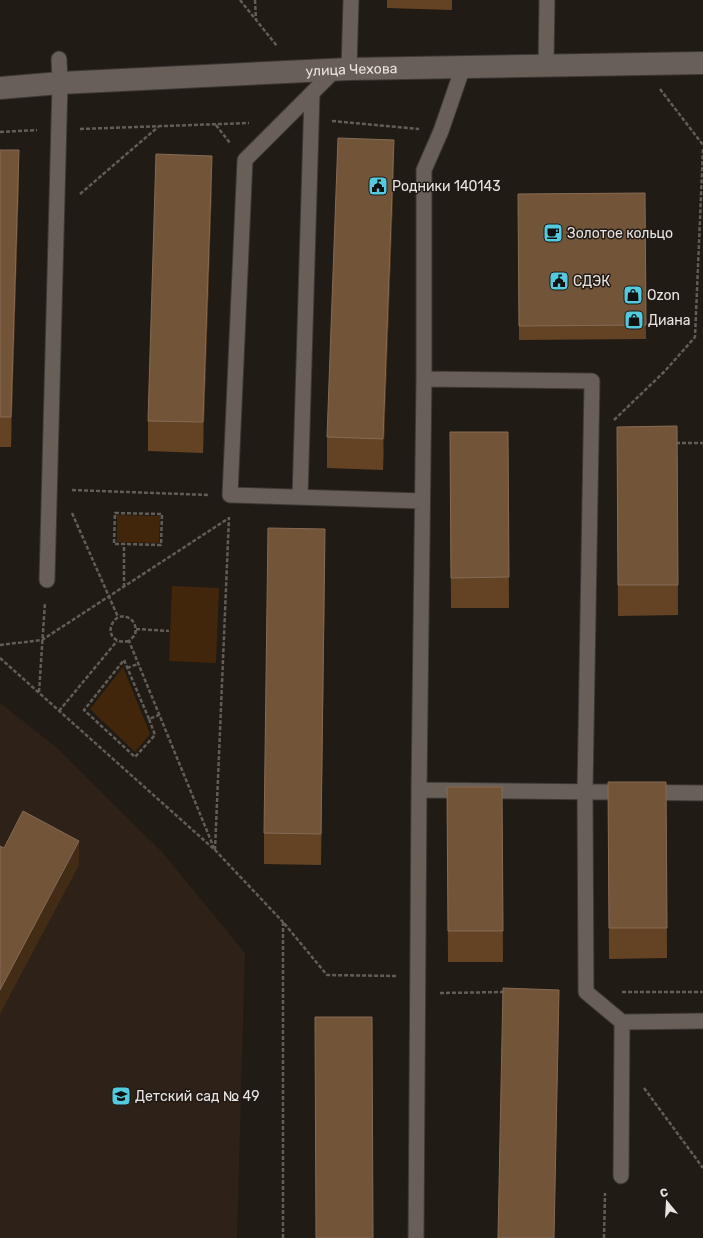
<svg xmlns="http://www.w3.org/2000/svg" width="703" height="1238" font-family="Rubik,sans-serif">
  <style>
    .built { fill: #2d2118 }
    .green { fill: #41260c }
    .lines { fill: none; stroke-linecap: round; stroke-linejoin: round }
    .lane-casing { stroke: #3c3734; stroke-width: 17 }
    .street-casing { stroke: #3c3734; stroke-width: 24 }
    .path { stroke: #635d58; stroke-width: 2.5; stroke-dasharray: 4 2; stroke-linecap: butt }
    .lane { stroke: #675f58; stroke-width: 15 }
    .street { stroke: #675f58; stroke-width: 22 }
    .wall { fill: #644325 }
    .shaded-wall { fill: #432c16 }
    .building { fill: #725439; stroke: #856b54 }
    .labels { text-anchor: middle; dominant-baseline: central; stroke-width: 3; stroke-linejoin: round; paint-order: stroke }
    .street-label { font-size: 14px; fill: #e9e4e1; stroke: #211b15 }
    .poi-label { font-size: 14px; fill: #e9e4e1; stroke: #211b15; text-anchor: start }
  </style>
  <rect width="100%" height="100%" fill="#211b15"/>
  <!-- built -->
  <path class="built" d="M 0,703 L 56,747 L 162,852 L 245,953 L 237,1238 L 0,1238 Z"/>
  <!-- green -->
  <path class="green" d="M 117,515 L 160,516 L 159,543 L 117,542 Z
    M 172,586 L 219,588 L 216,663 L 169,661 Z
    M 123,667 L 150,734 L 135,752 L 90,709 Z"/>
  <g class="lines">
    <!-- lane casing -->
    <g class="lane-casing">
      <path id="lane" d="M 546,65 L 547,0
        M 336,69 L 245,160 L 230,495 L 422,501
        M 349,69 L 351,0
        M 424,379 L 592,381 L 585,791 L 586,992 L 622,1022 L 703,1021
        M 300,497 L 312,94
        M 47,580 L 60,83 L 59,59
        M 419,790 L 703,793
        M 621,1176 L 622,1022
        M 416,1238 L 419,790 L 424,379 L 424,170 L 441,131 L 463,67"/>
    </g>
    <!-- street casing -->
    <g class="street-casing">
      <g id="street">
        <path id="s1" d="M 0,88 L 60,83 L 349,69 L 703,63"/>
      </g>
    </g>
    <!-- path -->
    <path class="path" d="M 240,0 L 277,46
      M 255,0 L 256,20
      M 660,89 L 703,145
      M 332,121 L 419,129
      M 216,125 L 230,143
      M 80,129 L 249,123
      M 0,132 L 37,130
      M 80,194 L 158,127
      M 614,420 L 665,371 L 695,337 L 703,149
      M 676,443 L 703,443
      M 72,490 L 209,495
      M 72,513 L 118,617
      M 124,587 L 124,544 L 114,544 L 115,513 L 162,514 L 161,545 L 124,544
      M 136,629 L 169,631
      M 129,641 C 111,645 104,628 118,617 C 130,614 138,623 135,635 L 129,641 L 214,848
      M 0,645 L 42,640 L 229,518
      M 0,658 L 215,850 L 283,922
      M 127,668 L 138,664
      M 39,692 L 45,602
      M 59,711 L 117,641
      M 149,719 L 124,660 L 84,710 L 135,757 L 155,735 L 149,719 L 159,715
      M 215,850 L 229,517
      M 622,992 L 703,992
      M 440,993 L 505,992
      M 644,1088 L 703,1168
      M 283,1238 L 283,922 L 327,975 L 396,976
      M 604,1238 L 605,1193"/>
    <!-- lane -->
    <use href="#lane" class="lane"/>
    <!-- street -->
    <use href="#street" class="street"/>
  </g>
  <!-- wall -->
  <path class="wall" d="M 387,0 L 452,0 L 452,10 L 387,8 Z
    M 0,150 L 19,181 L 11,447 L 0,447 Z
    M 394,171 L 383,470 L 327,468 L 327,437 Z
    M 212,186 L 203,453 L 148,451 L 148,421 Z
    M 645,193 L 646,339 L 519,340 L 518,194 Z
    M 677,426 L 678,615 L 618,616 L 617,427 Z
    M 450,432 L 508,432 L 509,608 L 451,608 Z
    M 325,559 L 321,865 L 264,864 L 264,833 Z
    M 608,782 L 666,782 L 667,958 L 609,959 Z
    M 447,787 L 502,787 L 503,962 L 448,962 Z"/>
  <!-- shaded-wall -->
  <path class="shaded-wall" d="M 394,140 L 394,171 L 383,470 L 383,439 Z
    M 19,150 L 19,181 L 11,447 L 11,417 Z
    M 212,156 L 212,186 L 203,453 L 203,422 Z
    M 325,529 L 325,559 L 321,865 L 321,834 Z
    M 79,841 L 79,865 L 0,1014 L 0,990 Z
    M 559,990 L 559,1020 L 554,1238 Z"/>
  <!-- building -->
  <path class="building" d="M 338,138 L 394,140 L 383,439 L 327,437 Z
    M 0,150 L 19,150 L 11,417 L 0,417 Z
    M 156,154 L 212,156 L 203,422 L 148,421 Z
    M 645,193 L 646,325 L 519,326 L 518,194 Z
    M 677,426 L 678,585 L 618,585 L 617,427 Z
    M 450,432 L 508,432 L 509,577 L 451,578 Z
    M 268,528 L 325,529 L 321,834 L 264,833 Z
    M 608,782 L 666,782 L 667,928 L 609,928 Z
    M 447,787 L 502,787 L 503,931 L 448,931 Z
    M 23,811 L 79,841 L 0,990 L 0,846 L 4,848 Z
    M 503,988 L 559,990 L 554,1238 L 498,1238 Z
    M 315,1017 L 372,1017 L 373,1238 L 316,1238 Z"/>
  <!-- icons -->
  <defs>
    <g id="civic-square" transform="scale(1)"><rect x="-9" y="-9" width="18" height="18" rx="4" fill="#54cade" stroke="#211b15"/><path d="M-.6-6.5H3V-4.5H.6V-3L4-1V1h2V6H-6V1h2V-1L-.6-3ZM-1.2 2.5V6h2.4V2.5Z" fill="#111"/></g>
    <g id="cafe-square" transform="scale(1)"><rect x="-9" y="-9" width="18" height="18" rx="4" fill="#54cade" stroke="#211b15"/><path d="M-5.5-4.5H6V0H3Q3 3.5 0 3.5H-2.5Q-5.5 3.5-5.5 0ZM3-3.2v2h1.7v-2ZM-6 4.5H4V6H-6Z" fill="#111"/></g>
    <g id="shop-square" transform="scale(1)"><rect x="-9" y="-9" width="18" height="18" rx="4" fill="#54cade" stroke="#211b15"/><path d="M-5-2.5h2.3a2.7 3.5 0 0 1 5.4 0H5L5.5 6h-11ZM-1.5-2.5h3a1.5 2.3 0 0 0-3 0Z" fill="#111"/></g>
    <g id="school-square" transform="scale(1)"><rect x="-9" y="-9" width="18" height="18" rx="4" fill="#54cade" stroke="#211b15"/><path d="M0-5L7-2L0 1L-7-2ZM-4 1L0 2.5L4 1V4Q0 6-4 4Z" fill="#111"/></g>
  </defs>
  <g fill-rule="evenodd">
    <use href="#civic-square" x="378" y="186"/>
    <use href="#cafe-square" x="553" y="233"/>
    <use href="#civic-square" x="559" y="281"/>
    <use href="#shop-square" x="633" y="295"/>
    <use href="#shop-square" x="634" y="320"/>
    <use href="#school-square" x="121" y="1096"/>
  </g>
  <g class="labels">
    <!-- street labels -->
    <g class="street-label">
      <text stroke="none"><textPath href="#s1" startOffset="352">улица Чехова</textPath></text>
    </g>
    <!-- poi labels -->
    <g class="poi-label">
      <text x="392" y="186">Родники 140143</text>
      <text x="567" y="233">Золотое кольцо</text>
      <text x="573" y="281">СДЭК</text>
      <text x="647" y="295">Ozon</text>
      <text x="648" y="320">Диана</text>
      <text x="135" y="1096">Детский сад № 49</text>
    </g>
  </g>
  <!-- north arrow -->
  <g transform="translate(667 1202) rotate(342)" stroke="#211b15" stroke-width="3" paint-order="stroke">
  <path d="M0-3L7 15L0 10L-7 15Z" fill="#e9e4e1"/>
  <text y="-6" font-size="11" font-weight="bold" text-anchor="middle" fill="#e9e4e1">С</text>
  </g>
</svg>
